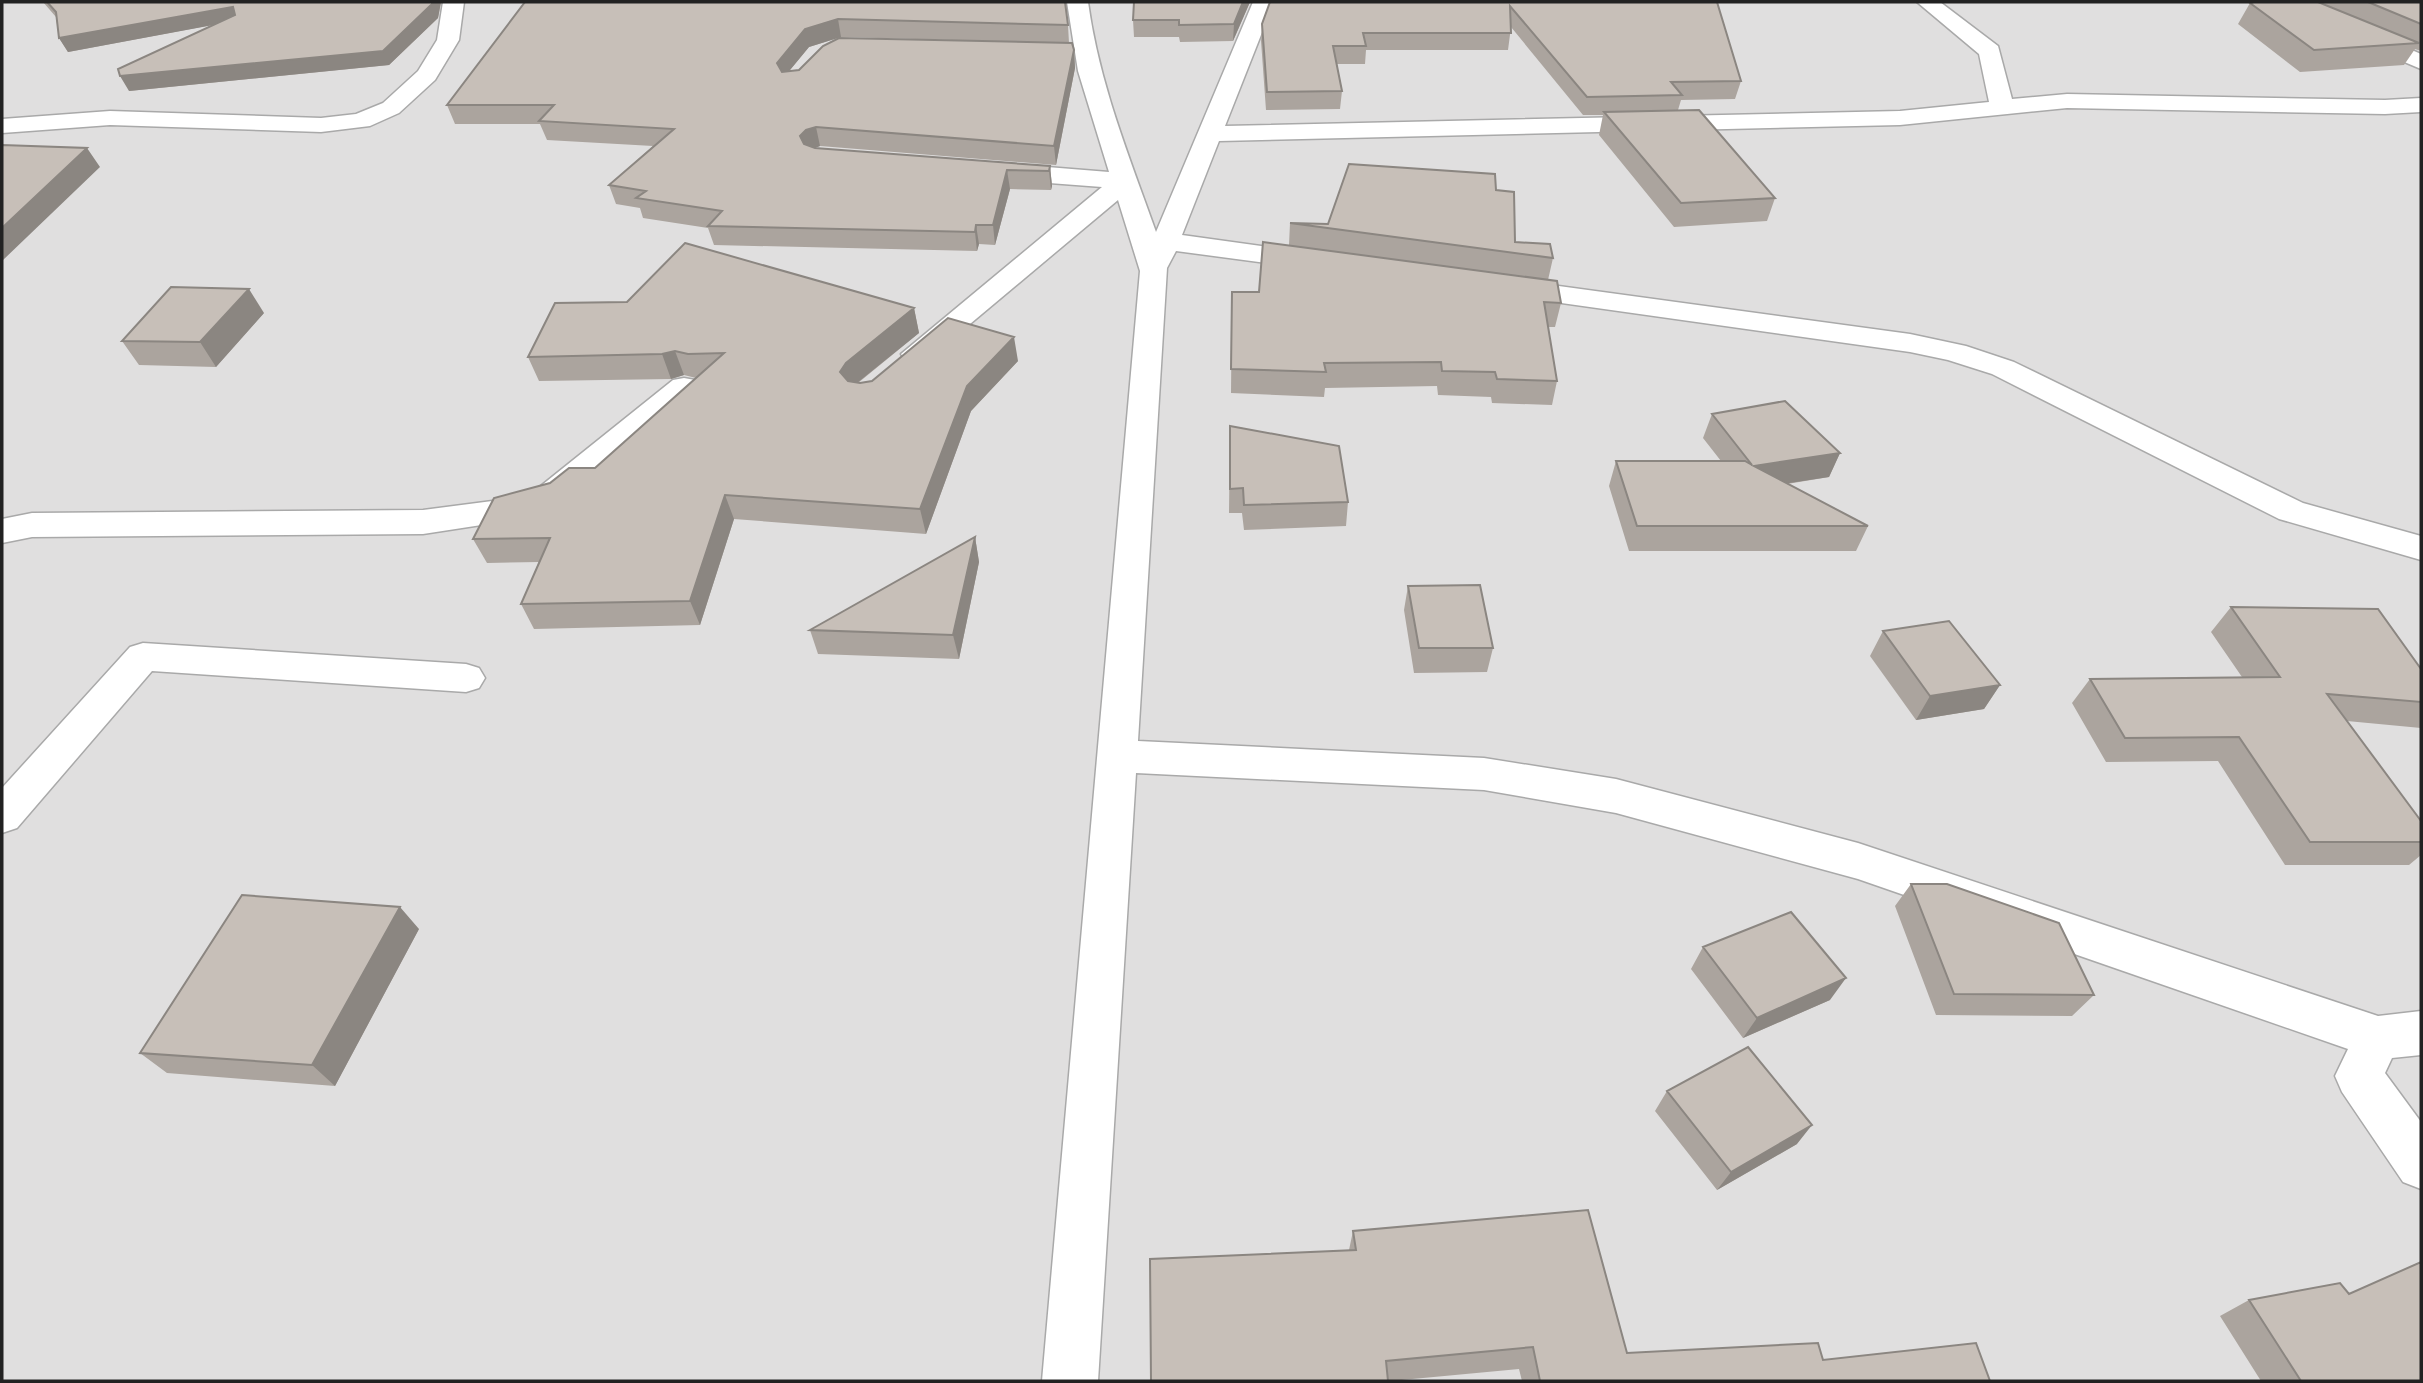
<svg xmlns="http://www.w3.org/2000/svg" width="2423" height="1383" font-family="'PT Sans Narrow',sans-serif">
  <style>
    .residential { fill: #e0dfdf }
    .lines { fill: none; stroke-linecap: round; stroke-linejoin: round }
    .minor-casing { stroke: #a9a9a9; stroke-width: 3 }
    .minor { fill: #fff; fill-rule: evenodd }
    .wall { fill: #aba49e; fill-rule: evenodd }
    .shaded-wall { fill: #8b8681 }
    .building { fill: #c7bfb8; stroke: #8b8681; stroke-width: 2 }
  </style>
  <rect width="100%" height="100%" fill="#f2efe9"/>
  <!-- residential -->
  <path class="residential" d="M 2,2 L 2421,2 L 2421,1381 L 2,1381 Z"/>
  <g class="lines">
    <!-- minor casing -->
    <g class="minor-casing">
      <path id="minor" d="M 443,2 L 464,2 L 459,40 L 435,80 L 399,113 L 370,126 L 321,132 L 110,125 L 2,133 L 2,119 L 110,111 L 321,118 L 356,114 L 383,103 L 418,71 L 437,40 Z
        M 1067,2 L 1088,2 C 1099,83 1129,156 1156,232 L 1253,2 L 1274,2 L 1225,126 L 1900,111 L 1989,102 L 1979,54 L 1917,2 L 1940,2 L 1998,46 L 2012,99 L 2067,94 L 2385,100 L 2421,98 L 2421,112 L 2385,114 L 2067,108 L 1900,125 L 1219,141 L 1182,235 L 1312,253 L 1322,255 L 1326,261 L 1322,267 L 1312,269 L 1176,251 L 1167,268 L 1138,741 L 1484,758 L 1616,779 L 1858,843 L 2378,1016 L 2421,1011 L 2421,1055 L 2392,1058 L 2385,1073 L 2421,1122 L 2421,1189 L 2403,1182 L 2342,1092 L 2335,1076 L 2348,1049 L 1858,879 L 1616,813 L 1484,790 L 1136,773 L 1098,1381 L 1042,1381 L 1140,271 L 1118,200 L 927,360 L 916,363 L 905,360 L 901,354 L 1102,187 L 998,179 L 989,176 L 985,171 L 989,166 L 998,163 L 1109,172 L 1078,71 Z
        M 2271,2 L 2299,2 L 2421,54 L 2421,69 L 2274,7 Z
        M 1507,279 L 1910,334 L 1966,346 L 2014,362 L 2303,503 L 2421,536 L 2421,560 L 2279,519 L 1992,374 L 1948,360 L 1910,352 L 1497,294 L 1493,288 L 1497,282 Z
        M 684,378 L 695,380 L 699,387 L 695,394 L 561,505 L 501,522 L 423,534 L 32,537 L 2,543 L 2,519 L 32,513 L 423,510 L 500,500 L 537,489 L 673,380 Z
        M 143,643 L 466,664 L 479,668 L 485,678 L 479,688 L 466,692 L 152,671 L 17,828 L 2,833 L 2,788 L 130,647 Z"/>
    </g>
    <!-- minor -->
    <use href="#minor" class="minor"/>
  </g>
  <!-- wall -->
  <path class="wall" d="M 43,2 L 441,2 L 438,18 L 389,65 L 129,91 L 212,25 L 68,52 L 59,38 L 56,17 Z
    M 525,2 L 1068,25 L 1069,43 L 1074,50 L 1075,68 L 1056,165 L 820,146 L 815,148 L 1050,166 L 1052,186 L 1051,190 L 1010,189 L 995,245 L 979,244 L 977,251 L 714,245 L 708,228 L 643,218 L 640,208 L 616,204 L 609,185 L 653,146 L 547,140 L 540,124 L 455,124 L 447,105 ZM 841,37 L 1068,43 L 789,71 L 809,47 Z
    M 1250,2 L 1233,41 L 1180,42 L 1179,37 L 1134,37 L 1133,20 Z
    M 1270,2 L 1717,2 L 1741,81 L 1735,99 L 1681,100 L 1678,110 L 1775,198 L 1767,221 L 1674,227 L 1599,135 L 1603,115 L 1583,115 L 1511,27 L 1508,50 L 1366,50 L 1365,64 L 1337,64 L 1342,91 L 1340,109 L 1266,110 L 1261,41 L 1262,24 Z
    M 2321,2 L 2421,2 L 2421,51 L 2415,49 L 2404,65 L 2300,72 L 2238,24 L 2250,3 Z
    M 1496,190 L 1515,242 L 1553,258 L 1548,280 L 1561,303 L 1555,327 L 1548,327 L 1557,381 L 1552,405 L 1492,403 L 1491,397 L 1438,395 L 1437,386 L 1325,388 L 1324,397 L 1231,393 L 1232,292 L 1259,292 L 1289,245 L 1290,223 L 1328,224 Z
    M 914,308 L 919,333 L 858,383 L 1018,361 L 971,411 L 926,534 L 734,519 L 700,625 L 534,629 L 521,604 L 539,562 L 487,563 L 473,539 L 550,483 L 595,468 L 696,378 L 684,375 L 671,379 L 539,381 L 528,357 Z
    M 264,313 L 216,367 L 139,365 L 122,341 Z
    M 1712,414 L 1840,453 L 1829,477 L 1787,484 L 1868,526 L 1856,551 L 1629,551 L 1609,486 L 1616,461 L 1721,461 L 1703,438 Z
    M 1230,426 L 1348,502 L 1346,526 L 1244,530 L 1242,513 L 1229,513 Z
    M 975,537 L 979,562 L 959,659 L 818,654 L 810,630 Z
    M 1408,586 L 1493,648 L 1487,672 L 1414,673 L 1404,610 Z
    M 2231,607 L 2421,669 L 2421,728 L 2347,721 L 2421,821 L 2421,855 L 2409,865 L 2285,865 L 2218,761 L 2106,762 L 2072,703 L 2090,679 L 2242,677 L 2211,632 Z
    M 1883,631 L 2000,685 L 1984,709 L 1916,720 L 1870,656 Z
    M 1911,884 L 2094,995 L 2072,1016 L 1936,1015 L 1895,906 Z
    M 419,929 L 335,1086 L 167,1073 L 140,1053 Z
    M 1703,947 L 1830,1000 L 1743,1038 L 1691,969 Z
    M 1667,1091 L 1797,1144 L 1717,1190 L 1655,1111 Z
    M 1353,1231 L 1627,1353 L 1823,1360 L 1990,1381 L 1522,1381 L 1519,1369 L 1391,1381 L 1151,1381 L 1349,1250 Z
    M 2349,1294 L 2421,1381 L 2261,1381 L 2220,1316 L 2249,1300 Z"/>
  <!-- shaded-wall -->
  <path class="shaded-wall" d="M 432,2 L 441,2 L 438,18 L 389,65 L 129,91 L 120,76 Z
    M 1243,2 L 1250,2 L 1233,41 L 1234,24 Z
    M 233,7 L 240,20 L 68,52 L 59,38 Z
    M 838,19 L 841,37 L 809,47 L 781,81 L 777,63 L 805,29 Z
    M 1074,50 L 1075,68 L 1056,165 L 1054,146 Z
    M 816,127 L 820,146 L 810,150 L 805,155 L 800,136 L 806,130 Z
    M 87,148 L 100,167 L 2,261 L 2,228 Z
    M 1050,166 L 1052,186 L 1051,190 L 1049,171 Z
    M 1007,170 L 1010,189 L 995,245 L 993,225 Z
    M 976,225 L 979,244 L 977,251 L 975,232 Z
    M 249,289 L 264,313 L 216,367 L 200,342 Z
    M 914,308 L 919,333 L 852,387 L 840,372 L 846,363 Z
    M 1014,337 L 1018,361 L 971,411 L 926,534 L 920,509 L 967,386 Z
    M 675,351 L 684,375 L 671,379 L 662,354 Z
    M 1840,453 L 1829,477 L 1744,490 L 1754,466 Z
    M 725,495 L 734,519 L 700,625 L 690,601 Z
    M 975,537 L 979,562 L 959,659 L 953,635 Z
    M 2000,685 L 1984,709 L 1916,720 L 1930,696 Z
    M 400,907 L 419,929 L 335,1086 L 312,1065 Z
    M 1846,978 L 1830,1000 L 1743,1038 L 1757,1018 Z
    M 1812,1125 L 1797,1144 L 1717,1190 L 1731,1172 Z"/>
  <!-- building -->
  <path class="building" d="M 47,2 L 432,2 L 432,4 L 383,51 L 120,76 L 118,69 L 235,15 L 233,7 L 59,38 L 56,12 Z
    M 525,2 L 1065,2 L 1068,25 L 838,19 L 805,29 L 777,63 L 782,72 L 799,70 L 823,46 L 839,38 L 1072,43 L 1074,50 L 1054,146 L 816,127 L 806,130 L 800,136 L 804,144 L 815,148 L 1050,166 L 1049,171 L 1007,170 L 993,225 L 976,225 L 975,232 L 708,226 L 722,211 L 636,198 L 646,191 L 609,185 L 674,129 L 539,121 L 554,105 L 447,105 Z
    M 1134,2 L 1243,2 L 1234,24 L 1179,25 L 1179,20 L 1133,20 Z
    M 1270,2 L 1717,2 L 1741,81 L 1671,82 L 1682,95 L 1587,97 L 1510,6 L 1511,33 L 1363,33 L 1366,46 L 1333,46 L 1342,91 L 1267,92 L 1262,24 Z
    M 2254,2 L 2318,2 L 2419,43 L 2314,50 L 2250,3 Z
    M 2368,2 L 2421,2 L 2421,24 Z
    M 1699,110 L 1775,198 L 1681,203 L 1604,112 Z
    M 2,145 L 87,148 L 2,228 Z
    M 1349,164 L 1495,174 L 1496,190 L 1514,192 L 1515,242 L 1550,244 L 1553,258 L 1290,223 L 1328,224 Z
    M 1263,242 L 1557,281 L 1561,303 L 1544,302 L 1557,381 L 1497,379 L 1495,372 L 1442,371 L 1441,362 L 1324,363 L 1326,372 L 1231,369 L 1232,292 L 1259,292 Z
    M 685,243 L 914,308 L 846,363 L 840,372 L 848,381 L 860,383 L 872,381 L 948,318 L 1014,337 L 967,386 L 920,509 L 725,495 L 690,601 L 521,604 L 550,538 L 473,539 L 494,498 L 550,483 L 569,468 L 595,468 L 724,353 L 688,354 L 675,351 L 662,354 L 528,357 L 555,303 L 627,302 Z
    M 171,287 L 249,289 L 200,342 L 122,341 Z
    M 1785,401 L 1840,453 L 1754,466 L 1868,526 L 1637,526 L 1616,461 L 1745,461 L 1752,465 L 1712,414 Z
    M 1230,426 L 1339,446 L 1348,502 L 1244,505 L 1243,488 L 1230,489 Z
    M 975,537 L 953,635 L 810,630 Z
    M 1480,585 L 1493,648 L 1419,648 L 1408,586 Z
    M 2231,607 L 2378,609 L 2421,669 L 2421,702 L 2327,694 L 2421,821 L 2421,842 L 2310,842 L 2239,737 L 2125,738 L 2090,679 L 2280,677 Z
    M 1949,621 L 2000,685 L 1930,696 L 1883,631 Z
    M 1911,884 L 1947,884 L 2059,923 L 2094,995 L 1954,994 Z
    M 242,895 L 400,907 L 312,1065 L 140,1053 Z
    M 1791,912 L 1846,978 L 1757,1018 L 1703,947 Z
    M 1748,1047 L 1812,1125 L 1731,1172 L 1667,1091 Z
    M 1588,1210 L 1627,1353 L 1818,1343 L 1823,1360 L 1976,1343 L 1990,1381 L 1540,1381 L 1533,1347 L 1386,1361 L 1388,1381 L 1151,1381 L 1150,1259 L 1356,1250 L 1353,1231 Z
    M 2421,1262 L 2421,1381 L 2301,1381 L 2249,1300 L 2340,1283 L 2349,1294 Z"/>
  <!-- border -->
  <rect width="2423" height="1383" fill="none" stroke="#222222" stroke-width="7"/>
</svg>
